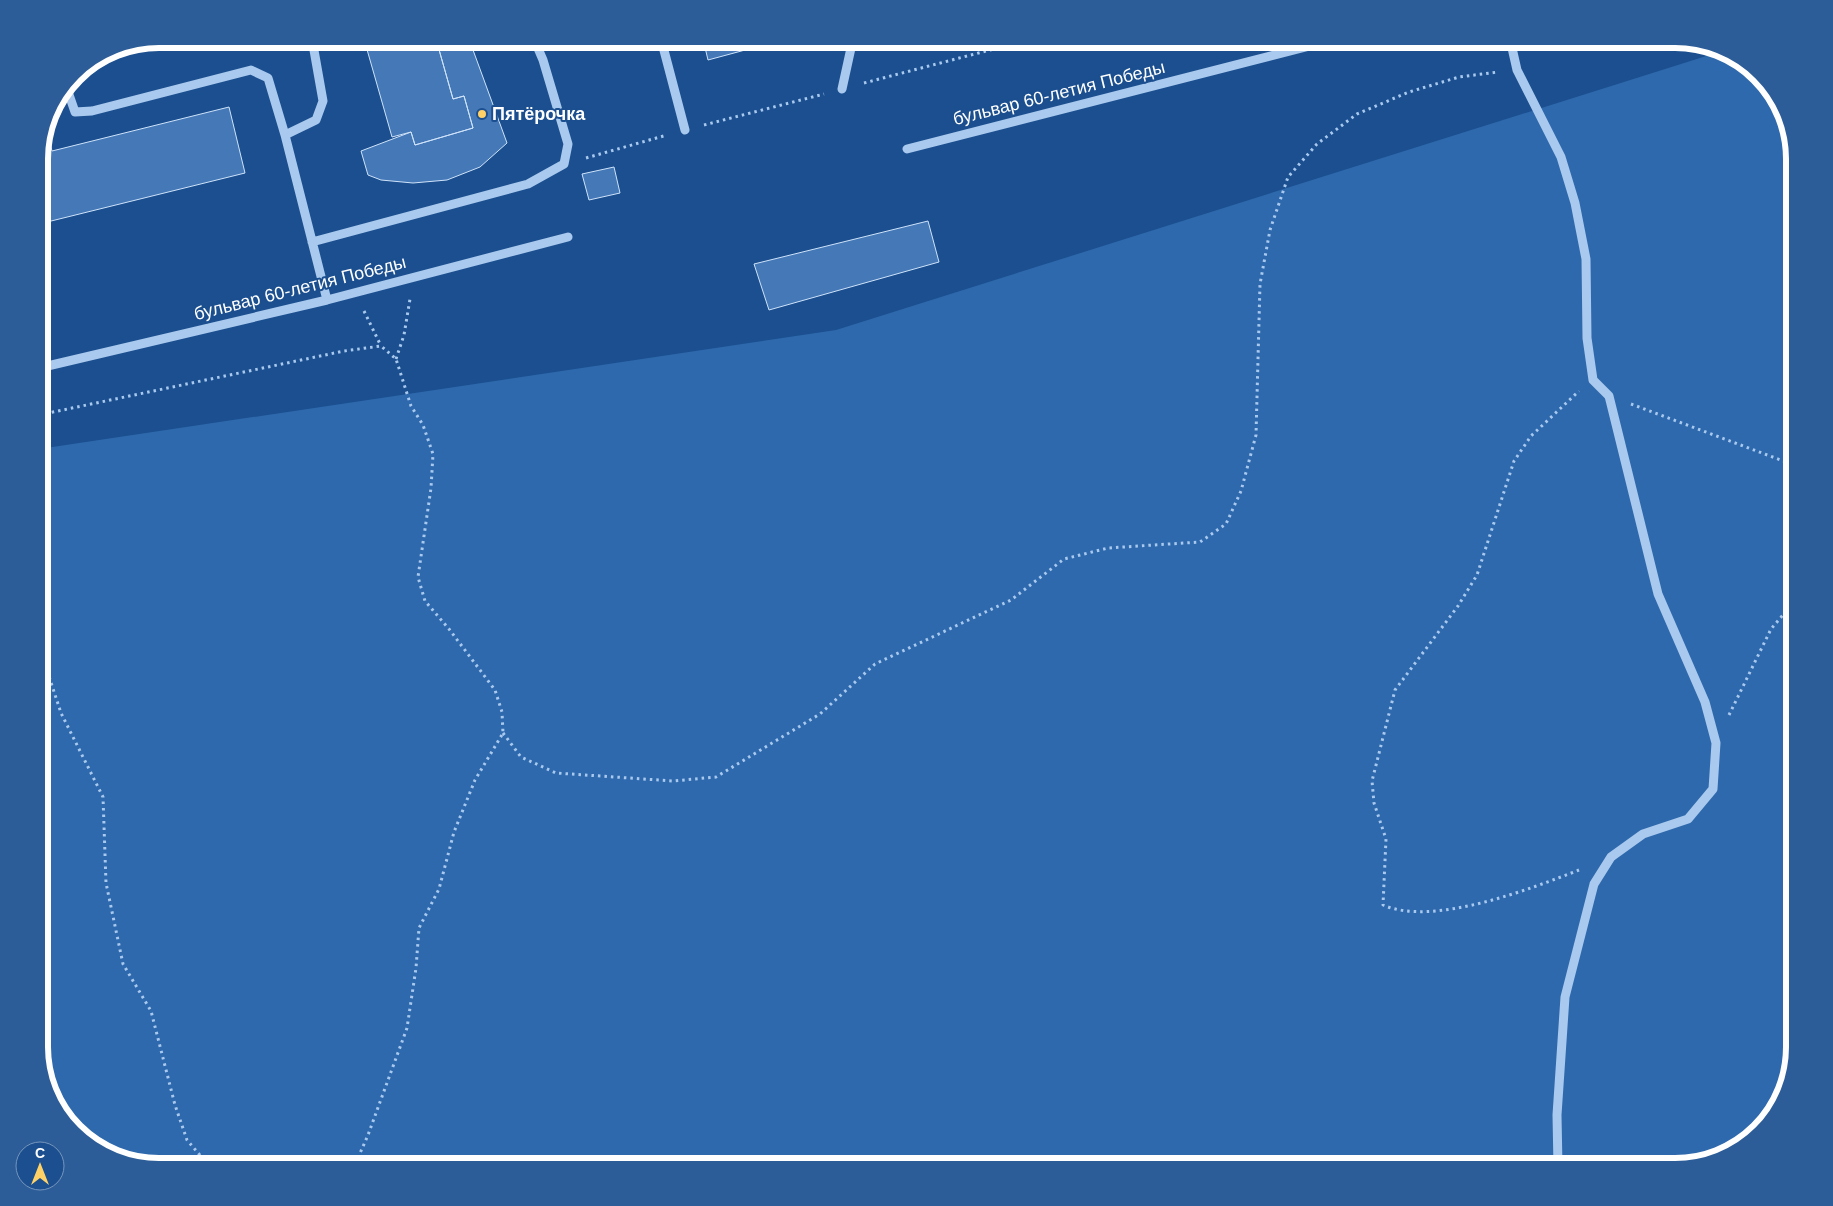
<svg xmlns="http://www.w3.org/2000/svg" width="1833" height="1206" viewBox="0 0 1833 1206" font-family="Helvetica,sans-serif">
  <rect width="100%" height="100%" fill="#1b4f8f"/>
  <path fill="#2e69ad" d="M 1719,52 L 1741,59 L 1778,99 L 1794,158 L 1794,1048 L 1774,1114 L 1734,1151 L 1675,1167 L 159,1167 L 92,1147 L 55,1108 L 39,1055 L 39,449 L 836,330 Z"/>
  <path fill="#4478b7" stroke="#cfe3fa" d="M 364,39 L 436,39 L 453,99 L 464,96 L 473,128 L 415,145 L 411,132 L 392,137 Z
    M 436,39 L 469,39 L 507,143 L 480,167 L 447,180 L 413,183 L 381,180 L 368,175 L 361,151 L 411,132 L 415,145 L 473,128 L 464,96 L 453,99 Z
    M 703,39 L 786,39 L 708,60 Z
    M 229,107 L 245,173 L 39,224 L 39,151 L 45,124 L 52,151 Z
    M 614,167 L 620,193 L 589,200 L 582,174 Z
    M 928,221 L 939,262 L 769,310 L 754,264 Z"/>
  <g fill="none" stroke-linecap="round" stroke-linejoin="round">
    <path stroke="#a9c9ee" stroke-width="3" stroke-dasharray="2.5 4" stroke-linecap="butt" d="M 864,83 L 1032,39
      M 704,125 L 824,94
      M 586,158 L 667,135
      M 364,311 L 381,346
      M 396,359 L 404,335 L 410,299
      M 1631,404 L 1794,465
      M 39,415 L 344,351 L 381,346 L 396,359 L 411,406 L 423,425 L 433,454 L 431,488 L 418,577 L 425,601 L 449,629 L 495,690 L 502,712 L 503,733 L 475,780 L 454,832 L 439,889 L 419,928 L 416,968 L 407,1028 L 368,1135 L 354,1167
      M 39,646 L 61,713 L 103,797 L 106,883 L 123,964 L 151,1011 L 175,1105 L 187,1140 L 210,1167
      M 1729,715 L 1771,629 L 1794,602
      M 503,733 L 521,757 L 556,773 L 673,781 L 716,777 L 820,714 L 875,664 L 1011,600 L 1064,559 L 1108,548 L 1200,542 L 1226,524 L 1241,491 L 1256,435 L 1260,284 L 1270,230 L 1288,177 L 1317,144 L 1357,114 L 1409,92 L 1459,77 L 1498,72
      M 1579,870 C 1530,889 1433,927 1383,905 L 1386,839 L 1374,803 L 1372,781 L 1395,690 L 1458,606 L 1477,575 L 1514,461 L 1531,436 L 1579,391"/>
    <path stroke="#a9c9ee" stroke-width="9" d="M 312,39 L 323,101 L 316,120 L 285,135 L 327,300
      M 661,39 L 685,130
      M 1510,39 L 1517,70 L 1561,157 L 1575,203 L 1586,259 L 1587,338 L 1593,380 L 1609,396 L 1658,594 L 1705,702 L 1716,743 L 1713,789 L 1688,819 L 1643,834 L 1611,857 L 1594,884 L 1565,997 L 1557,1115 L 1558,1167
      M 66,86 L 75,112 L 92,111 L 251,70 L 268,78 L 285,135
      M 842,89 L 853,39
      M 907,149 L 1337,39
      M 312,242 L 528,184 L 564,164 L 568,144 L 543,60 L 534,39
      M 39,368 L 327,300 L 568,237"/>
  </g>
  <circle fill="#ffd166" stroke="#1b4f8f" stroke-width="2" cx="482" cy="114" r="5"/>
  <g text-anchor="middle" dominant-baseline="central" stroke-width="4" stroke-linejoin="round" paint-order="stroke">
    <g font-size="18" fill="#fff" stroke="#1b4f8f">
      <text transform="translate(1059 93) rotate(-14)">бульвар 60-летия Победы</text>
      <text transform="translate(300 288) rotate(-14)">бульвар 60-летия Победы</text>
    </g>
    <g font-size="18" font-weight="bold" fill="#fff" stroke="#1b4f8f" text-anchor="start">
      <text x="492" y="114">Пятёрочка</text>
    </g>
  </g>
  <path d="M0 0H1833V1206H0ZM159 48H1675A111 111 0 0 1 1786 159V1047A111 111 0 0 1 1675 1158H159A111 111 0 0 1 48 1047V159A111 111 0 0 1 159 48Z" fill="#2d5d98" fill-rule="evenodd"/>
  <path fill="none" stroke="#fff" stroke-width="6" d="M159 48H1675A111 111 0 0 1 1786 159V1047A111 111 0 0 1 1675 1158H159A111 111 0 0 1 48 1047V159A111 111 0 0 1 159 48Z"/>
  <g transform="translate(40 1166)"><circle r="24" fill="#1b4f8f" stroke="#7695bc"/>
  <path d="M0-4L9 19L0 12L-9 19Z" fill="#ffd166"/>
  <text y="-8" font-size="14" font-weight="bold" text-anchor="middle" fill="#ffffff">С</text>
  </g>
</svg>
